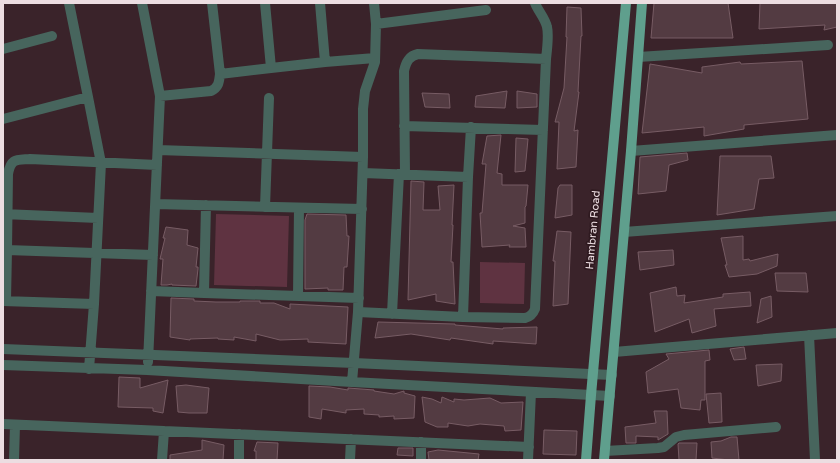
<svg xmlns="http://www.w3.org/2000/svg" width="840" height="463" viewBox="0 0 840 463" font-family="'Varela Round',sans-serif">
  <rect width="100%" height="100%" fill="#3a232a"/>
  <path fill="#5f3341" d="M 216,214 L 289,216 L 287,287 L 214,285 Z
    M 480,262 L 525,263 L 524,304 L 480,303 Z"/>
  <path fill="#533b42" stroke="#775c64" d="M 654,3 L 728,3 L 733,38 L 651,38 Z
    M 760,3 L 837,3 L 837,27 L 824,30 L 825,25 L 759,29 Z
    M 567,7 L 581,8 L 582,36 L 581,36 L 578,92 L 579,92 L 574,131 L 578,130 L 576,167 L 557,169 L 559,122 L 555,122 L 564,88 L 567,37 L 566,37 Z
    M 802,61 L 808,119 L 744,125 L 744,129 L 704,136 L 704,127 L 642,133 L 650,64 L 702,73 L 702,67 L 740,62 L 741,64 Z
    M 507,91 L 505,108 L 475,107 L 476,96 Z
    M 517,91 L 537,94 L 537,107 L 517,108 Z
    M 422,93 L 449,94 L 450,108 L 425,107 Z
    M 501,135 L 497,173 L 502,174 L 502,185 L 528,185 L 526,206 L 525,207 L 525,223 L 513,226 L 525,228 L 526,247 L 509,247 L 510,245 L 482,247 L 480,213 L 482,213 L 486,164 L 482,164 L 487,136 Z
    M 516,138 L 528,139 L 525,171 L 515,172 Z
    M 687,153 L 688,160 L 669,165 L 666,191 L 638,194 L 640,157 Z
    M 720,156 L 771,156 L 774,178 L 759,179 L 754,209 L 717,215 Z
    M 411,181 L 424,182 L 423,210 L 440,210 L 438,186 L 454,185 L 452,225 L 453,225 L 451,262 L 453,262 L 455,304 L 436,301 L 436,294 L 408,300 Z
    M 560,185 L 572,185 L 572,215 L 555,218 L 558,188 Z
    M 307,214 L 346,215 L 347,236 L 349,236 L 347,267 L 344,267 L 343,290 L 328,290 L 328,288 L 305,289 L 305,220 Z
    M 166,227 L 188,230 L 187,245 L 198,248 L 196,267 L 198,267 L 198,269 L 196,286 L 172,285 L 172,284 L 167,285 L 161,285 L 163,259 L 160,259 L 165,238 L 163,238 Z
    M 557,231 L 571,232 L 568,304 L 553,306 L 555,261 L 553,261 Z
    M 743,236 L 743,260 L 749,259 L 750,261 L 778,254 L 777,266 L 757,274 L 729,277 L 725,265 L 727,265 L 721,238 Z
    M 673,250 L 674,265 L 640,270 L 638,252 Z
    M 775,273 L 806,273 L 808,292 L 777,291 Z
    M 676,287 L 677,296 L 685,295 L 684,303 L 723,297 L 723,294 L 750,292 L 751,306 L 714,309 L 716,326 L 692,333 L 689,319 L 655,332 L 650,293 Z
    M 771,296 L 772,317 L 757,323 L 761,299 Z
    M 171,298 L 194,299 L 194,301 L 216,302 L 240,302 L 240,301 L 260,301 L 260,303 L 274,303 L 290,309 L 290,304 L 348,307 L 346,344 L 308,342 L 308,339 L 280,340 L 256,334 L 256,341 L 234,337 L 234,340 L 218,339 L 218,338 L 190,339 L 190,340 L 170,337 Z
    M 378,322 L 455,324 L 455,325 L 503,329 L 503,328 L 537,327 L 536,344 L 493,341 L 493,344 L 451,338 L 450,340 L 411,334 L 375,338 Z
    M 744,347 L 746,359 L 734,360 L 730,349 Z
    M 709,350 L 710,360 L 705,361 L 705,400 L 701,400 L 700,410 L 681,408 L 678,389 L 648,393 L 646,372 L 669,359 L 666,354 Z
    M 782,364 L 781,381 L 758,386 L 756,365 Z
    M 119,377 L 140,378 L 140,388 L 168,380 L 163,413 L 153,411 L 153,408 L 118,407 Z
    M 186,385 L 209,388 L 207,413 L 189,413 L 178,412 L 176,386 Z
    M 309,386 L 330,387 L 348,390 L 348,388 L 374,390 L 374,391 L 394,394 L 404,391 L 404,393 L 415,396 L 414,418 L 394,419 L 394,416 L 379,417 L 379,415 L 364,414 L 364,409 L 346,410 L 346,413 L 322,409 L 321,419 L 309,417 Z
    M 721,393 L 722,422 L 709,423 L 706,394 Z
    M 422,397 L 432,399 L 441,403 L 442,397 L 454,402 L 454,399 L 464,400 L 490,398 L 501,403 L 523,402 L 521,430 L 505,431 L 504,426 L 480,424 L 468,426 L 448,423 L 448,427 L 437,427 L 425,422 Z
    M 654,411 L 667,411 L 668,434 L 658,440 L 658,437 L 636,436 L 636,443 L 626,443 L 625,427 L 656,423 Z
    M 544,430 L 577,431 L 576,455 L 543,454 Z
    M 731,437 L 737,437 L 739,460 L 729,460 L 712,458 L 711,442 L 721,441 Z
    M 202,440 L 224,445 L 223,460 L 170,460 L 170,455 L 202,450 Z
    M 257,442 L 278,443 L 277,460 L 256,460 L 256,451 L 254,451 Z
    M 679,443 L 697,443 L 696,460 L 679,460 L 678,444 Z
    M 398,448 L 413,448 L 413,456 L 397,455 Z
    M 438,450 L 479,454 L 478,460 L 429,460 L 428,452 Z"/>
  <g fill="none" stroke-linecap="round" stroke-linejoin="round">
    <path stroke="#47655d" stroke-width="10" d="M 69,3 L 88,97 L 101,163 L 94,304 L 89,369
      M 142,3 L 160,96 L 148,362
      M 265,3 L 271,68 L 325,62
      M 320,3 L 325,62 L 375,58
      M 376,24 L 486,10
      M 3,49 L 52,36
      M 638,57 L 828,45
      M 220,74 L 271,68
      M 160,96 L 211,91 C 219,87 219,82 220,74 L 212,3
      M 3,119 L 88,97
      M 404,126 L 543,130
      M 158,150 L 363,157
      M 631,151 L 837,135
      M 363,173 L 468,177
      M 405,174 L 404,71 C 406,62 409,56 418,54 L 546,59
      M 155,204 L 362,209
      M 206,205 L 204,293 L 359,298
      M 265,207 L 269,98
      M 3,214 L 98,218
      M 624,232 L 837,216
      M 7,250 L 8,174 C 11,158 16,160 30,159 L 157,165
      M 151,291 L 204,293
      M 298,296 L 299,208
      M 3,301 L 94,304
      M 6,301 L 7,250 L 153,255
      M 358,312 L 463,317 L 525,318 C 530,317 533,314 535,309 L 546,59 C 547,50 549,35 547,27 C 545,18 538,11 535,3
      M 392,314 L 399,174
      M 463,317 L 468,177 L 471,127
      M 809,335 L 815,460
      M 3,349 L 354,363 L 612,375
      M 614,352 L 837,333
      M 3,365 L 147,370 L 352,382 L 610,396
      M 352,382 L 358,312 L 363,157 L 363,109 L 365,91 L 375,62 L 376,24 L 374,3
      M 3,424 L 529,447
      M 605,451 L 658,448 L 664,447 L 676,437 L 684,435 L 776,427
      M 14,460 L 15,425
      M 162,460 L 164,431
      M 239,460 L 239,434
      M 350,460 L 351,439
      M 421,460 L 421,442
      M 528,460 L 531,392"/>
    <path stroke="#5f9f8d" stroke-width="10" d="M 586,460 L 591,395 L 626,3
      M 604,460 L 631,151 L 642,3"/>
  </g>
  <g text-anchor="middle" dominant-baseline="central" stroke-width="3.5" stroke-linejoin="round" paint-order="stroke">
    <g font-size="11" fill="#ecdde1" stroke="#2f1a20">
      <text transform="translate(593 230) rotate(-85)">Hambran Road</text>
    </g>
  </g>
  <rect width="840" height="463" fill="none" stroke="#ecdde1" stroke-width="8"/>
</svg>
